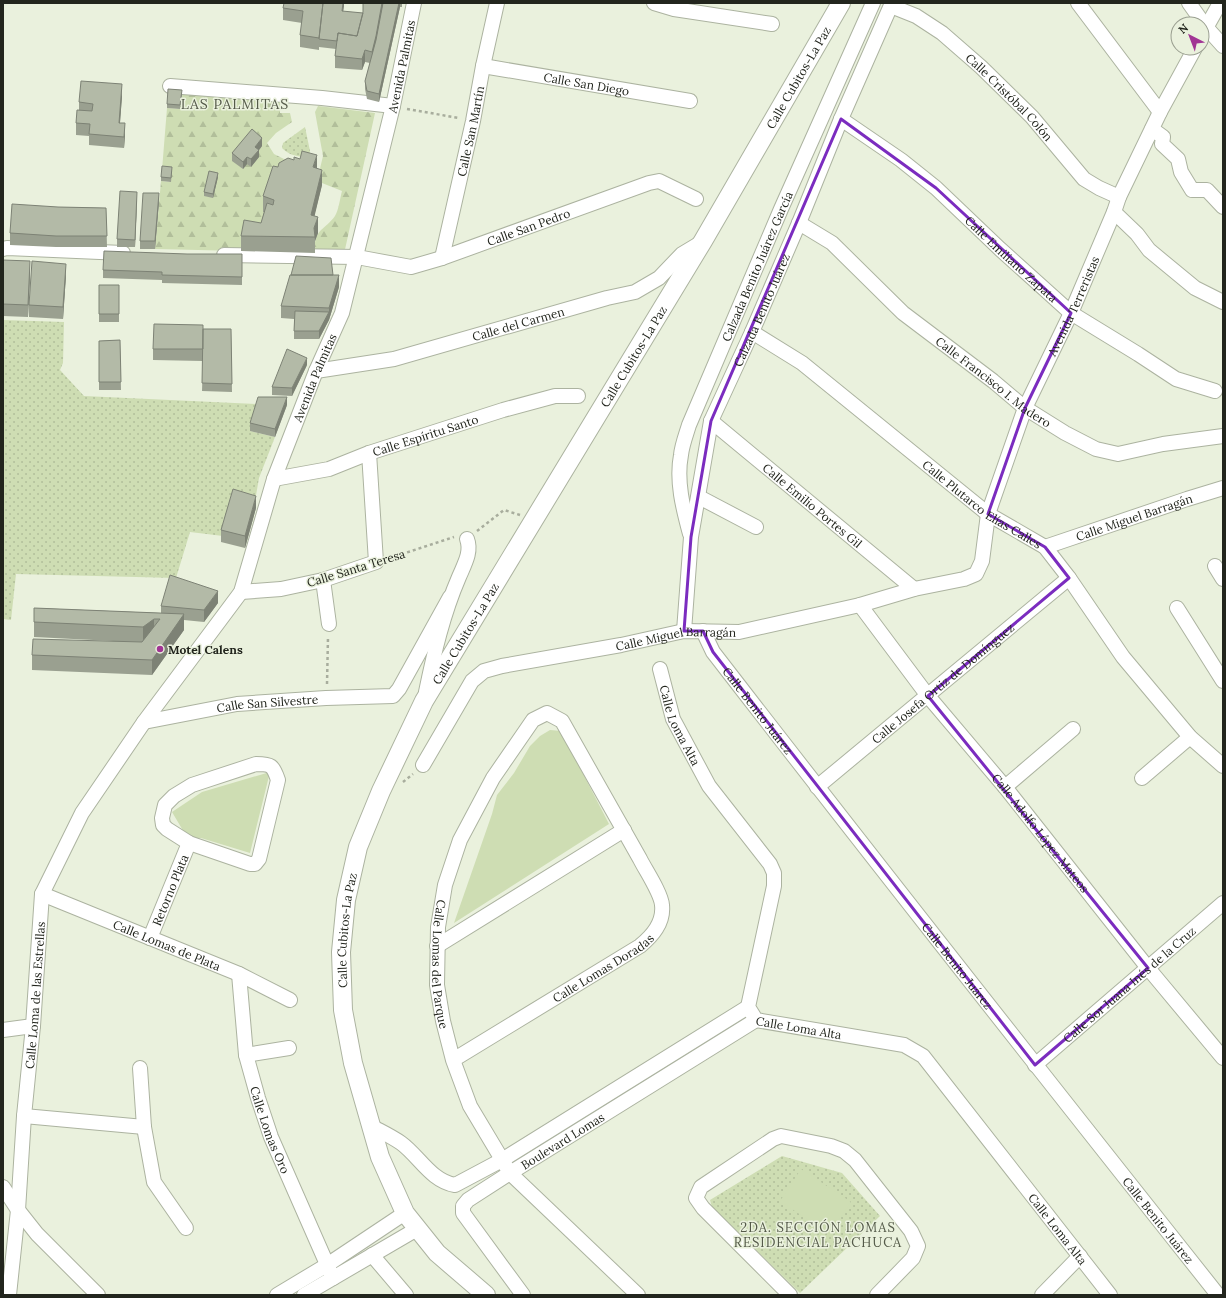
<svg xmlns="http://www.w3.org/2000/svg" width="1226" height="1298" viewBox="0 0 1226 1298" font-family="Lora,serif">
  <defs>
    <pattern id="grass-dots" width="8" height="8" patternUnits="userSpaceOnUse"><rect width="8" height="8" fill="#ceddb3"/><path d="M2 2h.1M6 6h.1" fill="none" stroke="#b1be9a" stroke-width="1.8" stroke-linecap="round"/></pattern>
    <pattern id="forest-firs" width="22" height="20" patternUnits="userSpaceOnUse"><rect width="22" height="20" fill="#ceddb3"/><path d="M5 1l3.5 6h-7zM16 11l3.5 6h-7z" fill="#b1be9a"/></pattern>
  </defs>
  <rect width="100%" height="100%" fill="#eaf1dd"/>
  <path fill="url(#grass-dots)" d="M 305,127 L 310,151 L 309,156 C 299,158 289,155 282,148 L 283,143 Z
    M 3,320 L 64,322 L 63,363 L 60,370 L 84,396 L 258,404 L 250,431 L 275,437 L 259,478 L 254,507 L 223,536 L 190,532 L 176,578 L 16,574 L 11,620 L 3,619 Z
    M 782,1156 L 842,1173 L 880,1216 L 800,1293 L 712,1207 L 710,1200 Z"/>
  <path fill="url(#forest-firs)" d="M 182,94 L 280,102 L 280,113 L 290,113 L 292,122 L 276,133 L 267,143 L 274,154 L 292,163 L 274,215 L 241,251 L 155,249 L 161,181 L 170,182 L 162,170 L 167,108 L 180,109 Z
    M 318,106 L 375,113 L 344,254 L 315,253 C 313,229 324,231 335,216 C 339,209 340,198 342,191 L 317,181 L 323,156 L 315,112 Z"/>
  <path fill="#ceddb3" d="M 550,730 L 561,731 L 609,824 L 454,923 L 492,814 L 497,795 L 514,773 L 530,746 L 540,736 Z
    M 270,772 L 250,853 L 201,838 L 188,839 L 172,812 L 202,792 Z
    M 801,1169 L 851,1202 L 829,1234 L 780,1201 Z"/>
  <g fill="none" stroke-linecap="round" stroke-linejoin="round">
    <g stroke="#acb3a0" stroke-width="16">
      <g id="minor">
        <path d="M 654,3 L 674,9 L 772,24"/>
        <path d="M 1078,3 L 1160,112"/>
        <path d="M 1189,3 L 1206,27 L 1223,46"/>
        <path id="s1" d="M 891,6 L 916,16 L 942,33 L 981,67 L 1032,117 L 1084,179 L 1099,188 L 1119,197"/>
        <path d="M 1202,35 L 1220,3"/>
        <path id="s2" d="M 483,66 L 690,101"/>
        <path d="M 170,86 L 322,98 L 393,106"/>
        <path id="s3" d="M 841,119 L 901,160 L 936,188 L 1000,249 L 1071,313 L 1138,354 L 1176,379 L 1215,391"/>
        <path d="M 1152,129 L 1163,137 L 1162,144 L 1178,159 L 1181,172 L 1192,190 L 1207,190 L 1223,207"/>
        <path d="M 1114,212 L 1137,234 L 1149,250 L 1195,288 L 1223,302"/>
        <path id="s4" d="M 799,223 L 832,243 L 903,313 L 993,381 L 1025,408 L 1065,433 L 1096,449 L 1118,454 L 1163,444 L 1223,436"/>
        <path d="M 3,249 L 7,248 L 123,253"/>
        <path id="s5" d="M 224,255 L 357,257 L 411,267 L 442,258 L 649,183 L 659,181 L 696,199"/>
        <path id="s6" d="M 442,258 L 473,121 L 483,66 L 497,3"/>
        <path id="s7" d="M 752,332 L 802,363 L 988,514 L 1045,547 L 1069,578 L 1123,657 L 1190,737 L 1223,766"/>
        <path id="s8" d="M 316,371 L 394,359 L 607,298 L 635,292 L 659,278 L 682,254 L 702,242"/>
        <path id="s9" d="M 711,421 L 914,589"/>
        <path id="s10" d="M 274,479 L 329,469 L 369,453 L 503,410 L 555,396 L 578,396"/>
        <path d="M 699,497 L 756,527"/>
        <path id="s11" d="M 690,534 C 683,508 676,481 681,455 C 682,445 686,435 689,425 L 781,209 L 873,3"/>
        <path id="s12" d="M 1045,547 L 1187,499 L 1223,488"/>
        <path d="M 1215,566 L 1223,579"/>
        <path d="M 323,580 L 329,624"/>
        <path d="M 241,592 L 281,589 L 323,580 L 376,562 L 369,453"/>
        <path id="s13" d="M 860,605 L 928,696 L 1005,787 L 1148,968 L 1223,1058"/>
        <path d="M 1177,608 L 1223,681"/>
        <path id="s14" d="M 684,631 L 691,537 L 711,421 L 752,332 L 799,223 L 841,119 L 892,3"/>
        <path id="s15" d="M 703,631 L 713,652 C 880,868 1049,1082 1218,1295"/>
        <path id="s16" d="M 660,669 L 673,719 L 709,786 L 770,864 L 774,873 L 774,886 L 748,1007 L 756,1020 L 904,1045 L 923,1056 L 1110,1295"/>
        <path d="M 426,692 C 434,653 443,614 459,577 C 464,565 472,552 467,539"/>
        <path id="s17" d="M 144,722 L 237,704 L 326,698 L 393,696 L 399,689 L 450,597"/>
        <path d="M 256,764 C 271,764 273,765 278,780 L 259,859 L 255,864 L 250,864 L 189,843 L 167,829 L 163,825 L 162,818 L 165,805 L 174,796 L 192,785 Z"/>
        <path id="s18" d="M 423,765 L 472,681 L 484,671 L 502,666 L 621,645 L 684,631 L 739,632 L 860,605 L 914,589 L 964,579 L 976,574 L 982,561 L 988,514 L 1025,408 L 1071,313 L 1114,212 L 1119,197 L 1160,112 L 1195,48"/>
        <path d="M 1142,778 L 1190,737"/>
        <path id="s19" d="M 817,787 L 1069,578"/>
        <path d="M 1005,787 L 1073,729"/>
        <path id="s20" d="M 42,894 L 239,974 L 290,1000"/>
        <path id="s21" d="M 150,938 L 189,843"/>
        <path d="M 437,946 L 624,830"/>
        <path id="s22" d="M 239,974 L 246,1055 L 258,1098 L 271,1137 L 333,1278"/>
        <path d="M 3,1030 L 33,1026"/>
        <path d="M 246,1055 L 289,1048"/>
        <path id="s23" d="M 453,1060 L 640,946 C 652,936 664,923 662,905 C 661,893 646,871 640,859 C 614,813 588,767 562,721 L 547,713 L 533,720 L 493,778 L 460,840 L 445,885 L 438,927 L 437,985 L 443,1021 L 453,1060 L 470,1106 L 510,1173 L 638,1295"/>
        <path id="s24" d="M 1035,1065 L 1223,903"/>
        <path d="M 140,1068 L 144,1127 L 154,1182 L 186,1228"/>
        <path d="M 24,1116 L 144,1127"/>
        <path d="M 371,1126 C 380,1131 391,1136 401,1143 C 419,1156 431,1181 455,1185 L 502,1160 L 748,1007"/>
        <path d="M 3,1187 L 18,1210 L 37,1234 L 98,1295"/>
        <path d="M 372,1255 L 406,1295"/>
        <path id="s25" d="M 9,1295 L 18,1210 L 24,1116 L 33,1026 L 42,894 L 82,813 L 144,722 L 241,592 L 274,479 L 316,371 L 342,313 L 393,106 L 414,3"/>
        <path d="M 277,1295 L 327,1265 L 405,1213"/>
        <path d="M 304,1295 L 417,1229"/>
        <path id="s26" d="M 523,1295 L 463,1213 L 463,1206 L 468,1200 L 510,1173 L 756,1020"/>
        <path d="M 790,1295 L 703,1208 L 696,1198 L 701,1187 L 773,1139 L 781,1136 L 831,1146 L 844,1151 L 855,1160 L 911,1231 L 918,1246 L 913,1258 L 877,1295"/>
        <path d="M 1042,1295 L 1080,1256"/>
      </g>
    </g>
    <g stroke="#acb3a0" stroke-width="20">
      <g id="major">
        <path id="s27" d="M 486,1295 L 437,1253 L 405,1213 L 380,1157 L 353,1063 L 343,1010 L 341,952 L 346,900 L 358,847 L 381,791 L 424,701 L 703,241 L 841,3"/>
      </g>
    </g>
    <path stroke="#a8ad9d" stroke-width="2.5" stroke-dasharray="3 3" stroke-linecap="butt" d="M 407,109 L 459,118
      M 477,531 L 504,510 L 520,515
      M 390,558 L 454,537
      M 327,684 L 328,637
      M 403,782 L 413,774"/>
    <use href="#minor" stroke="#fff" stroke-width="14"/>
    <use href="#major" stroke="#fff" stroke-width="18"/>
  </g>
  <path fill="#9aa090" d="M 344,3 L 343,12 L 363,13 L 363,3 L 402,3 L 402,7 L 400,7 L 379,102 L 367,99 L 365,89 L 365,81 L 370,63 L 365,62 L 362,70 L 335,68 L 335,56 L 336,49 L 319,47 L 319,50 L 300,47 L 300,35 L 302,23 L 283,20 L 283,8 Z
    M 182,94 L 180,109 L 167,108 L 167,104 Z
    M 122,96 L 120,123 L 125,135 L 124,148 L 89,145 L 89,136 L 76,135 L 76,123 L 79,110 L 79,102 Z
    M 262,146 L 259,150 L 259,157 L 251,167 L 247,164 L 243,169 L 232,161 L 232,153 Z
    M 278,167 L 317,168 L 322,185 L 314,216 L 318,233 L 315,241 L 315,253 L 241,251 L 241,236 L 261,223 L 264,212 L 263,212 L 263,196 Z
    M 172,171 L 171,182 L 161,181 L 161,177 Z
    M 218,177 L 213,198 L 204,196 L 204,192 Z
    M 137,200 L 135,247 L 117,247 L 117,239 Z
    M 159,201 L 155,249 L 140,249 L 140,241 Z
    M 58,207 L 106,208 L 107,247 L 56,247 L 10,245 L 10,233 Z
    M 187,254 L 242,254 L 242,285 L 162,283 L 162,280 L 103,278 L 103,270 Z
    M 3,260 L 30,273 L 28,317 L 3,316 Z
    M 66,275 L 63,319 L 29,317 L 29,305 Z
    M 333,275 L 339,287 L 329,320 L 319,339 L 294,339 L 294,319 L 281,318 L 281,306 Z
    M 99,285 L 119,285 L 119,322 L 99,322 Z
    M 203,329 L 231,329 L 232,392 L 202,391 L 203,360 L 203,361 L 153,360 L 153,349 Z
    M 120,340 L 121,390 L 99,390 L 99,341 Z
    M 307,365 L 292,396 L 272,395 L 272,387 Z
    M 287,405 L 275,437 L 250,431 L 250,423 Z
    M 256,508 L 245,548 L 221,542 L 221,530 Z
    M 218,603 L 204,622 L 184,620 L 184,630 L 152,675 L 32,670 L 32,655 L 113,641 L 34,637 L 34,608 L 161,613 L 161,606 Z"/>
  <path fill="#7d8275" d="M 343,3 L 344,3 L 344,6 L 342,19 L 342,11 Z
    M 382,3 L 384,3 L 372,64 L 372,52 Z
    M 399,3 L 400,3 L 400,7 L 379,102 L 379,94 Z
    M 365,50 L 365,62 L 362,70 L 362,59 Z
    M 122,84 L 122,96 L 119,135 L 119,123 Z
    M 125,123 L 125,135 L 124,148 L 124,137 Z
    M 262,138 L 262,146 L 259,150 L 259,157 L 251,167 L 251,159 L 255,147 Z
    M 317,155 L 317,170 L 313,167 Z
    M 247,157 L 247,164 L 243,169 L 243,162 Z
    M 322,170 L 322,185 L 311,231 L 311,215 Z
    M 218,173 L 218,177 L 213,198 L 213,194 Z
    M 137,192 L 137,200 L 135,247 L 135,240 Z
    M 159,193 L 159,201 L 155,249 L 155,241 Z
    M 318,217 L 318,233 L 315,241 L 314,228 Z
    M 30,261 L 30,273 L 28,317 L 28,305 Z
    M 66,264 L 66,275 L 63,319 L 63,307 Z
    M 339,275 L 339,287 L 329,320 L 329,308 Z
    M 329,312 L 329,320 L 319,339 L 319,331 Z
    M 307,358 L 307,365 L 292,396 L 292,388 Z
    M 287,397 L 287,405 L 275,437 L 275,429 Z
    M 256,496 L 256,508 L 245,548 L 245,536 Z
    M 218,591 L 218,603 L 204,622 L 204,610 Z
    M 184,614 L 184,630 L 152,675 L 152,660 Z
    M 154,619 L 154,634 L 143,643 L 143,627 Z"/>
  <path fill="#b3baa7" stroke="#7d8275" d="M 284,3 L 323,3 L 319,38 L 300,35 L 303,11 L 283,8 Z
    M 323,3 L 343,3 L 342,11 L 363,13 L 357,36 L 338,33 L 337,41 L 319,39 Z
    M 363,3 L 382,3 L 376,36 L 372,52 L 365,50 L 362,59 L 335,56 L 338,33 L 357,36 L 363,12 Z
    M 383,3 L 399,3 L 379,94 L 367,91 L 365,81 L 376,40 Z
    M 81,81 L 122,84 L 119,123 L 125,123 L 124,137 L 89,134 L 90,124 L 76,123 L 77,110 L 92,111 L 93,104 L 79,102 Z
    M 168,89 L 182,90 L 180,105 L 167,104 Z
    M 252,129 L 262,138 L 255,147 L 259,150 L 251,159 L 247,157 L 243,162 L 232,153 Z
    M 302,151 L 317,155 L 313,167 L 322,170 L 311,215 L 318,217 L 314,228 L 315,237 L 241,236 L 244,220 L 261,223 L 267,203 L 273,205 L 274,200 L 263,196 L 273,166 L 278,167 L 279,163 L 288,158 L 294,160 L 294,157 L 300,159 Z
    M 162,166 L 172,167 L 171,178 L 161,177 Z
    M 209,171 L 218,173 L 213,194 L 204,192 Z
    M 120,191 L 137,192 L 135,240 L 117,239 Z
    M 143,193 L 159,193 L 155,241 L 140,241 Z
    M 12,204 L 58,207 L 106,208 L 107,236 L 56,236 L 10,233 Z
    M 104,251 L 187,254 L 242,254 L 242,277 L 162,275 L 162,272 L 103,270 Z
    M 296,256 L 331,258 L 333,275 L 291,275 Z
    M 3,260 L 30,261 L 28,305 L 3,304 Z
    M 32,261 L 66,264 L 63,307 L 29,305 Z
    M 290,275 L 339,275 L 329,308 L 281,306 Z
    M 99,285 L 119,285 L 119,314 L 99,314 Z
    M 295,311 L 329,312 L 319,331 L 294,331 Z
    M 154,324 L 203,325 L 203,349 L 153,349 Z
    M 203,329 L 231,329 L 232,384 L 202,383 Z
    M 120,340 L 121,382 L 99,382 L 99,341 Z
    M 287,349 L 307,358 L 292,388 L 272,387 Z
    M 258,397 L 287,397 L 275,429 L 250,423 Z
    M 233,489 L 256,496 L 245,536 L 221,530 Z
    M 170,575 L 218,591 L 204,610 L 161,606 Z
    M 34,608 L 184,614 L 152,660 L 32,655 L 33,639 L 142,642 L 160,619 L 154,619 L 143,627 L 34,622 Z"/>
  <path fill="none" stroke="#7b2cbf" stroke-width="3" stroke-linejoin="round" d="M 841,119 L 936,188 L 1071,313 L 1025,408 L 988,514 L 1045,547 L 1069,578 L 928,696 L 1148,968 L 1035,1065 L 713,652 L 703,631 L 684,631 L 691,537 L 711,421 Z"/>
  <circle fill="#a13494" stroke="#eaf1dd" stroke-width="1.5" cx="160" cy="649" r="4"/>
  <g text-anchor="middle" dominant-baseline="central" stroke-width="3" stroke-linejoin="round" paint-order="stroke">
    <g font-size="12" fill="#22251d" stroke="#eaf1dd">
      <text stroke="none"><textPath href="#s25" startOffset="1316">Avenida Palmitas</textPath></text>
      <text stroke="none"><textPath href="#s27" startOffset="1381">Calle Cubitos-La Paz</textPath></text>
      <text stroke="none"><textPath href="#s2" startOffset="105">Calle San Diego</textPath></text>
      <text stroke="none"><textPath href="#s1" startOffset="151">Calle Cristóbal Colón</textPath></text>
      <text stroke="none"><textPath href="#s6" startOffset="130">Calle San Martín</textPath></text>
      <text stroke="none"><textPath href="#s5" startOffset="312">Calle San Pedro</textPath></text>
      <text stroke="none"><textPath href="#s3" startOffset="221">Calle Emiliano Zapata</textPath></text>
      <text stroke="none"><textPath href="#s11" startOffset="284">Calzada Benito Juárez García</textPath></text>
      <text stroke="none"><textPath href="#s18" startOffset="903">Avenida Terreristas</textPath></text>
      <text stroke="none"><textPath href="#s14" startOffset="334">Calzada Benito Juárez</textPath></text>
      <text stroke="none"><textPath href="#s8" startOffset="208">Calle del Carmen</textPath></text>
      <text stroke="none"><textPath href="#s27" startOffset="1057">Calle Cubitos-La Paz</textPath></text>
      <text stroke="none"><textPath href="#s25" startOffset="992">Avenida Palmitas</textPath></text>
      <text stroke="none"><textPath href="#s4" startOffset="252">Calle Francisco I. Madero</textPath></text>
      <text stroke="none"><textPath href="#s10" startOffset="158">Calle Espíritu Santo</textPath></text>
      <text stroke="none"><textPath href="#s7" startOffset="288">Calle Plutarco Elías Calles</textPath></text>
      <text stroke="none"><textPath href="#s9" startOffset="132">Calle Emilio Portes Gil</textPath></text>
      <text stroke="none"><textPath href="#s12" startOffset="94">Calle Miguel Barragán</textPath></text>
      <text transform="translate(356 568) rotate(-17)">Calle Santa Teresa</text>
      <text stroke="none"><textPath href="#s27" startOffset="733">Calle Cubitos-La Paz</textPath></text>
      <text stroke="none"><textPath href="#s18" startOffset="308">Calle Miguel Barragán</textPath></text>
      <text stroke="none"><textPath href="#s19" startOffset="163">Calle Josefa Ortiz de Domínguez</textPath></text>
      <text stroke="none"><textPath href="#s17" startOffset="125">Calle San Silvestre</textPath></text>
      <text stroke="none"><textPath href="#s15" startOffset="97">Calle Benito Juárez</textPath></text>
      <text stroke="none"><textPath href="#s16" startOffset="60">Calle Loma Alta</textPath></text>
      <text stroke="none"><textPath href="#s13" startOffset="291">Calle Adolfo López Mateos</textPath></text>
      <text stroke="none"><textPath href="#s21" startOffset="52">Retorno Plata</textPath></text>
      <text stroke="none"><textPath href="#s27" startOffset="409">Calle Cubitos-La Paz</textPath></text>
      <text stroke="none"><textPath href="#s20" startOffset="135">Calle Lomas de Plata</textPath></text>
      <text stroke="none"><textPath href="#s23" startOffset="778">Calle Lomas del Parque</textPath></text>
      <text stroke="none"><textPath href="#s15" startOffset="421">Calle Benito Juárez</textPath></text>
      <text stroke="none"><textPath href="#s23" startOffset="176">Calle Lomas Doradas</textPath></text>
      <text stroke="none"><textPath href="#s24" startOffset="124">Calle Sor Juana Inés de la Cruz</textPath></text>
      <text stroke="none"><textPath href="#s25" startOffset="301">Calle Loma de las Estrellas</textPath></text>
      <text stroke="none"><textPath href="#s16" startOffset="432">Calle Loma Alta</textPath></text>
      <text stroke="none"><textPath href="#s22" startOffset="160">Calle Lomas Oro</textPath></text>
      <text stroke="none"><textPath href="#s26" startOffset="228">Boulevard Lomas</textPath></text>
      <text stroke="none"><textPath href="#s15" startOffset="745">Calle Benito Juárez</textPath></text>
      <text stroke="none"><textPath href="#s16" startOffset="780">Calle Loma Alta</textPath></text>
    </g>
    <g font-size="12" font-weight="bold" fill="#22251d" stroke="#eaf1dd" text-anchor="start">
      <text x="168" y="649">Motel Calens</text>
    </g>
    <g font-size="13" letter-spacing="1" fill="#545a49" stroke="#eaf1dd">
      <text x="818" y="1227">2DA. SECCIÓN LOMAS<tspan x="818" dy="15">RESIDENCIAL PACHUCA</tspan></text>
    </g>
    <g font-size="14" letter-spacing="1" fill="#545a49" stroke="#eaf1dd">
      <text x="235" y="104">LAS PALMITAS</text>
    </g>
  </g>
  <rect width="1226" height="1298" fill="none" stroke="#22251d" stroke-width="8"/>
  <g transform="translate(1190 36) rotate(318)"><circle r="19" fill="#eaf1dd" stroke="#9a9f90"/>
  <path d="M0-3L7 15L0 10L-7 15Z" fill="#a13494"/>
  <text y="-6" font-size="11" font-weight="bold" text-anchor="middle" fill="#22251d">N</text>
  </g>
</svg>
